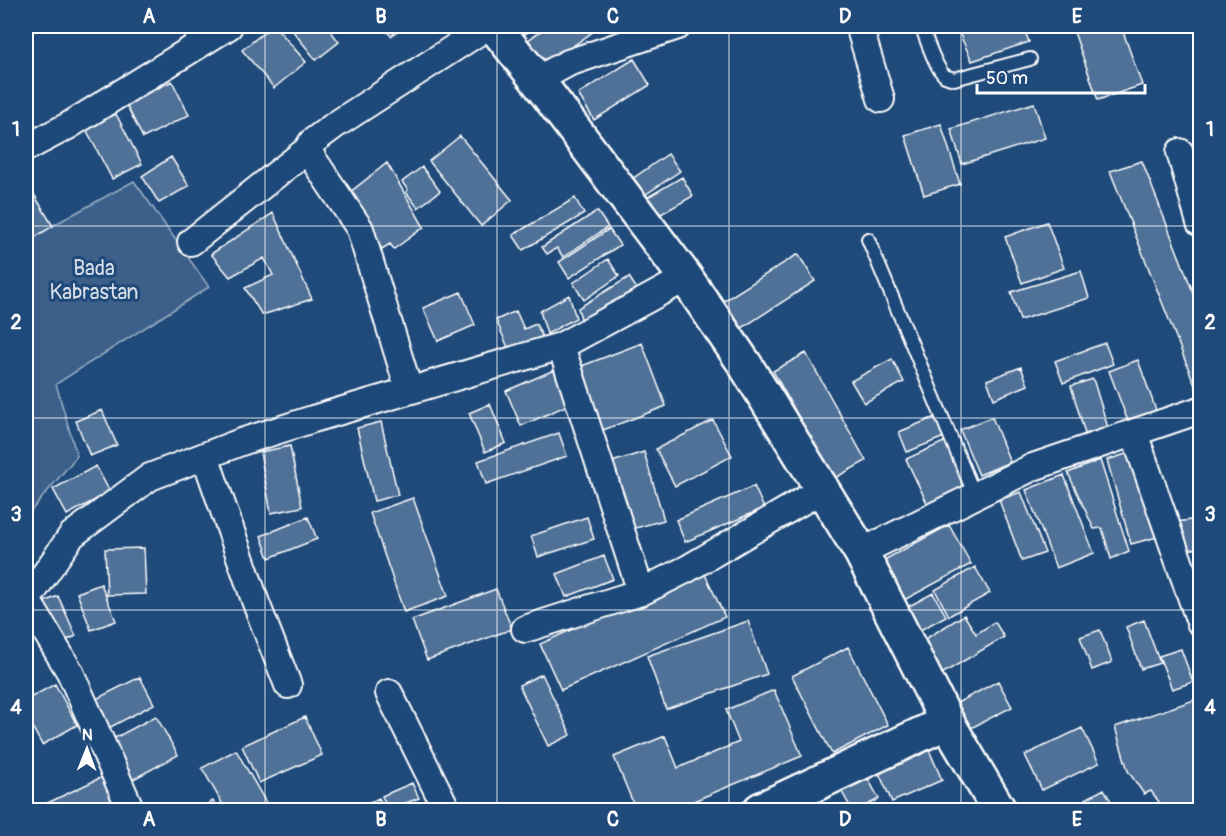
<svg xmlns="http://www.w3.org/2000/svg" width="1226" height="836" viewBox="0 0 1226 836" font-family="Pangolin,sans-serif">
  <rect width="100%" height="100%" fill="#1f4a7a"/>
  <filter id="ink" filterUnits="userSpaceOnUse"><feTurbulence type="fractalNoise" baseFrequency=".0167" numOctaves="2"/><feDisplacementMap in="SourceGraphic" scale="12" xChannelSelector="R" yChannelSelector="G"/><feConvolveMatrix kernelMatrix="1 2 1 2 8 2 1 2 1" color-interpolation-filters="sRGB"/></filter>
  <g filter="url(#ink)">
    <path fill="#3c618b" stroke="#9eb0c5" stroke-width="1.5" d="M 134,181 L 209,287 L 56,384 L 77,456 L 26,517 L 26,240 Z"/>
    <path fill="#507197" stroke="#fff" stroke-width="1.5" d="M 272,26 L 275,26 L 306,62 L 274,88 L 242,50 Z
      M 289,26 L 327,26 L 339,42 L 316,60 Z
      M 382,26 L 404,26 L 391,36 Z
      M 508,26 L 538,26 L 517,39 Z
      M 548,26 L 590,26 L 594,31 L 542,68 L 524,43 Z
      M 956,26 L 1023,26 L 1029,42 L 972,61 Z
      M 1094,26 L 1121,26 L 1142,85 L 1098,100 L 1074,32 Z
      M 634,59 L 650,85 L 594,120 L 578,94 Z
      M 172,81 L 189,115 L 143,138 L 126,104 Z
      M 1034,103 L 1045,138 L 962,164 L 951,129 Z
      M 116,114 L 142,164 L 112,179 L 86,129 Z
      M 941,124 L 960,184 L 924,195 L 905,135 Z
      M 460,136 L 512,200 L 481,226 L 429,161 Z
      M 668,154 L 680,171 L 633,203 L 622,186 Z
      M 171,157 L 189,186 L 159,203 L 142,176 Z
      M 1142,161 L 1200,310 L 1200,398 L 1110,171 Z
      M 387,163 L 424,227 L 394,249 L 390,244 L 382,249 L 344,197 Z
      M 422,167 L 440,191 L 418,208 L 406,192 L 408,190 L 402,182 Z
      M 682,177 L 693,196 L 647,222 L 636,204 Z
      M 26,181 L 53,226 L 26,243 Z
      M 575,198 L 584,214 L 523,250 L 513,235 Z
      M 597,211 L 608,227 L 563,257 L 557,248 L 547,254 L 542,247 Z
      M 273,213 L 312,299 L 262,315 L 245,288 L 273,275 L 264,258 L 230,277 L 211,254 Z
      M 1047,222 L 1064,268 L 1022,283 L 1005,237 Z
      M 609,229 L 620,245 L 569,278 L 559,262 Z
      M 798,254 L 815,281 L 739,330 L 722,302 Z
      M 608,259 L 619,276 L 584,300 L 573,283 Z
      M 1081,271 L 1089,298 L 1020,320 L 1011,292 Z
      M 629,277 L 639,292 L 583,326 L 578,308 Z
      M 461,292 L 475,325 L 438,341 L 423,308 Z
      M 569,295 L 576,318 L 547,334 L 540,311 Z
      M 516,311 L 524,329 L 536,324 L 543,338 L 510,352 L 496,320 Z
      M 642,343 L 666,406 L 603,430 L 579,367 Z
      M 1105,343 L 1113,364 L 1063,383 L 1055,361 Z
      M 806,353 L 866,461 L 833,479 L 773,371 Z
      M 892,359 L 904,382 L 864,403 L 851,381 Z
      M 1138,360 L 1157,413 L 1129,424 L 1109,371 Z
      M 1021,367 L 1028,385 L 994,399 L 987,380 Z
      M 554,370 L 570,404 L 521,426 L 506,391 Z
      M 1093,379 L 1109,431 L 1086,437 L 1071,386 Z
      M 490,404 L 506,443 L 485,452 L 469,413 Z
      M 102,410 L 117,445 L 90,456 L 76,421 Z
      M 935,417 L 944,437 L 907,452 L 899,432 Z
      M 992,417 L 1010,462 L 979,475 L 960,430 Z
      M 713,420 L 732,456 L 675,486 L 656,449 Z
      M 381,422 L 398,495 L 374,501 L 357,428 Z
      M 559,433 L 567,456 L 486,484 L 478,461 Z
      M 946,441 L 967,487 L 928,505 L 906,459 Z
      M 290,446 L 302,507 L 271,513 L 260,452 Z
      M 1136,451 L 1161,536 L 1131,544 L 1107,460 Z
      M 644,452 L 664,520 L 632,529 L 612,462 Z
      M 1100,460 L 1129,551 L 1111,559 L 1102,528 L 1094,529 L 1068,473 Z
      M 96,466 L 110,492 L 67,515 L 53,489 Z
      M 1064,475 L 1094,553 L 1056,568 L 1026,490 Z
      M 754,486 L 764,508 L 685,542 L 676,520 Z
      M 1021,492 L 1045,553 L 1022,561 L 999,500 Z
      M 413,498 L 448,596 L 404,612 L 370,513 Z
      M 308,517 L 317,539 L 269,558 L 261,536 Z
      M 587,517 L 594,539 L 538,557 L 531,536 Z
      M 1199,519 L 1200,548 L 1179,551 L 1175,522 Z
      M 949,525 L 971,564 L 893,606 L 871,567 Z
      M 144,548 L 146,594 L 107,595 L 105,549 Z
      M 604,556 L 613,579 L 566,597 L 557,574 Z
      M 975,567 L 990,593 L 949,616 L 935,590 Z
      M 703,570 L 725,617 L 561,690 L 540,644 Z
      M 101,584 L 116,621 L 91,630 L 77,593 Z
      M 496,589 L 512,629 L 427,660 L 412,620 Z
      M 933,593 L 946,616 L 913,634 L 900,611 Z
      M 58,596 L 76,636 L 58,644 L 39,604 Z
      M 964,615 L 976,634 L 995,622 L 1004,637 L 940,675 L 920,642 Z
      M 1144,620 L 1160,663 L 1141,669 L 1126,627 Z
      M 748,621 L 767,674 L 666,709 L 647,656 Z
      M 1100,630 L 1112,662 L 1092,670 L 1080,637 Z
      M 848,647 L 888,725 L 832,754 L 792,676 Z
      M 1181,649 L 1193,682 L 1172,689 L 1159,656 Z
      M 542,674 L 571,735 L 548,746 L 519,685 Z
      M 140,677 L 154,704 L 105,730 L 90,702 Z
      M 998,681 L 1012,707 L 971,728 L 957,703 Z
      M 55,684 L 77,725 L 42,745 L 26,715 L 26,700 Z
      M 774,690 L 802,756 L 672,810 L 636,810 L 614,757 L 665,736 L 678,768 L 739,742 L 726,710 Z
      M 1200,698 L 1200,803 L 1164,809 L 1151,791 L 1144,794 L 1128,771 L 1115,727 Z
      M 156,716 L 178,755 L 130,781 L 109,741 Z
      M 305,717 L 322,755 L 259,783 L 242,746 Z
      M 1082,728 L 1099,763 L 1042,790 L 1025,755 Z
      M 236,750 L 269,808 L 265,810 L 226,810 L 202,768 Z
      M 929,750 L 942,780 L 892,802 L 879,773 Z
      M 864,771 L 879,799 L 857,810 L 852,810 L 838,785 Z
      M 106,775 L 120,803 L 105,810 L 33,810 Z
      M 412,783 L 419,798 L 388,810 L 382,796 Z
      M 1104,789 L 1116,810 L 1066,810 Z
      M 379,798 L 385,810 L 362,810 L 360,807 Z
      M 213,801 L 218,810 L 197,810 Z"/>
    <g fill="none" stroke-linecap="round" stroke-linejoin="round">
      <g stroke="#fff" stroke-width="16">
        <path id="lane" d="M 921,26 C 926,37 935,68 945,76 C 947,77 951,78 954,79 L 1030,59
          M 868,239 L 975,496"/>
      </g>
      <g stroke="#fff" stroke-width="30">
        <path id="street" d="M 859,26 L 881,99
          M 537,80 L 568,63 L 678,26
          M 28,147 L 68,126 L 229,26
          M 1180,152 L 1200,223
          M 191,242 L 307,150
          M 561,346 L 641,592
          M 409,390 L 360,229 L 307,150 L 312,142 L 335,125 L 488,26
          M 1134,433 L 1200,622
          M 205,456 L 256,603 L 288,685
          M 861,552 L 1033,467 L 1200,410
          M 525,629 L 641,592 L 687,569 L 823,489
          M 389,693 L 447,810
          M 131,810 L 70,672 L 27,600 L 72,535 L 150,477 L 241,442 L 313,419 L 561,346 L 686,278"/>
      </g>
      <g stroke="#fff" stroke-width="38">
        <path id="secondary" d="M 494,26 L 537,80 L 686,278 L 744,363 L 861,552 L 947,722 L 999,810
          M 760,810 L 947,722"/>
      </g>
      <use href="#lane" stroke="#1f4a7a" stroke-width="12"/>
      <use href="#street" stroke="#1f4a7a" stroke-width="26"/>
      <use href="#secondary" stroke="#1f4a7a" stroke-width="33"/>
    </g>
  </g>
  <path fill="none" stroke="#fff" stroke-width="1.5" stroke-opacity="0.55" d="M 265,26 L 265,810M 497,26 L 497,810M 729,26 L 729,810M 961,26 L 961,810M 26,226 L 1200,226M 26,418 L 1200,418M 26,610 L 1200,610"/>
  <g text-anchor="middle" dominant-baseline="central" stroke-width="6" stroke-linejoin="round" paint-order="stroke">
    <g font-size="21" fill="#d8dfe8" stroke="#1f4a7a">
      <text x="94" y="268">Bada<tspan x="94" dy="24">Kabrastan</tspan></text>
    </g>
  </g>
  <rect width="1226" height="836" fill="none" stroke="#1f4a7a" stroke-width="66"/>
  <g transform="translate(87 749) rotate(1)" stroke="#1f4a7a" stroke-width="4.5" paint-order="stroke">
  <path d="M0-4.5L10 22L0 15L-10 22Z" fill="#ffffff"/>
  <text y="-9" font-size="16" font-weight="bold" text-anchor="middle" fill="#ffffff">N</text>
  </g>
  <path d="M977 84v9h168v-9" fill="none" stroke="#ffffff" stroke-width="3"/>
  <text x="986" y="84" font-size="18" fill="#ffffff" stroke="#1f4a7a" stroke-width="4.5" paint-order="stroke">50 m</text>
  <rect x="33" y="33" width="1160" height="770" fill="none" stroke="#fff" stroke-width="2"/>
  <g font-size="20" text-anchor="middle" font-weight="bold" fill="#fff">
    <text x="149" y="23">A</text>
    <text x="381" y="23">B</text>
    <text x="613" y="23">C</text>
    <text x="845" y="23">D</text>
    <text x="1077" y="23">E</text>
    <text x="16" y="136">1</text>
    <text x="1210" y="136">1</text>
    <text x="16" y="329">2</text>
    <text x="1210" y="329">2</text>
    <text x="16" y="521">3</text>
    <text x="1210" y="521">3</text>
    <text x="16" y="714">4</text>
    <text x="1210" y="714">4</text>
    <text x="149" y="826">A</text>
    <text x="381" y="826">B</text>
    <text x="613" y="826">C</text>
    <text x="845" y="826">D</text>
    <text x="1077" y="826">E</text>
  </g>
</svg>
